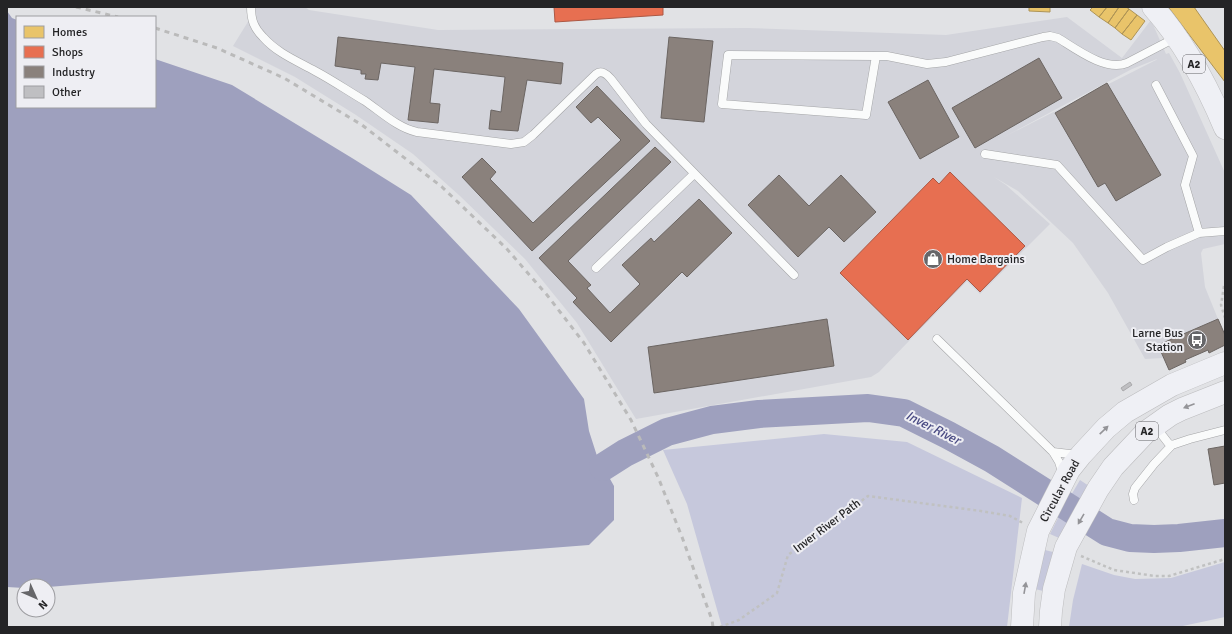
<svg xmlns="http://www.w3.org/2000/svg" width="1232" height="634" viewBox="0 0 1232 634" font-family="Signika,sans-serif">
  <rect width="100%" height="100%" fill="#e1e2e5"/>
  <path fill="#d3d4db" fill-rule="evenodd" d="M 257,7 L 305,7 L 309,10 L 438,30 L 747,28 L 946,35 L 1067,17 L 1122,58 L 1151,20 L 1166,54 L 1169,53 L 1180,73 L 1225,173 L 1225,244 L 1203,249 L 1201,253 L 1205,287 L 1218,319 L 1158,345 L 1163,358 L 1145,359 L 1108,293 L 1073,243 L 1018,191 L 994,177 L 1006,185 L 1050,224 L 980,294 L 967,281 L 879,372 L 871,377 L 636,419 L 577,323 L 525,259 L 460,196 L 413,154 L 356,115 L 295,77 L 233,46 ZM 1157,59 L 1156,60 L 998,140 L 1132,69 Z"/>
  <path fill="#c6c8dc" d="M 824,434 L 907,442 L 1022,498 L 1007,627 L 722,627 L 687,504 L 663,450 Z
    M 1080,480 L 1089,486 L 1059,538 L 1050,534 L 1060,514 Z
    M 1045,550 L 1053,552 L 1043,591 L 1035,589 Z
    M 1225,562 L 1225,617 L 1178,627 L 1069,627 L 1073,600 L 1082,564 L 1114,575 L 1135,579 L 1171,578 Z"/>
  <path fill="#9ea0be" d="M 7,11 L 12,18 L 17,20 L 17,107 L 155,107 L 155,59 L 232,85 L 352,158 L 411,195 L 519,309 L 584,399 L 589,431 L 597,456 L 614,486 L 614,520 L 589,545 L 98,583 L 48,587 L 48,586 L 24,586 L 24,588 L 7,587 Z"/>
  <path fill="#e9c46a" stroke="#ae9456" d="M 1029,7 L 1050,7 L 1050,12 L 1029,11 Z
    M 1093,7 L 1107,7 L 1099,17 L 1090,10 Z
    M 1107,7 L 1119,7 L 1108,23 L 1099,17 Z
    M 1119,7 L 1126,7 L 1129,9 L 1115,28 L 1108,23 Z
    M 1170,7 L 1194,7 L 1225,51 L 1225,82 L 1169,8 Z
    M 1129,9 L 1137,15 L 1122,34 L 1115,28 Z
    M 1137,15 L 1145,21 L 1131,40 L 1122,34 Z"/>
  <path fill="#e76f51" stroke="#ac5844" d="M 554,7 L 663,7 L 663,15 L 555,22 Z
    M 950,172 L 1025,246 L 980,292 L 967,279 L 908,340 L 840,273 L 933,178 L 939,184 Z"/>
  <path fill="#8a817c" stroke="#6b6562" d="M 338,37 L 563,63 L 561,84 L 527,80 L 518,131 L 489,129 L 491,110 L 501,112 L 505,77 L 434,69 L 430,103 L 440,104 L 438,123 L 408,120 L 415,67 L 381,63 L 378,80 L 365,79 L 366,74 L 361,74 L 361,70 L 335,66 Z
    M 669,37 L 713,41 L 704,122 L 661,118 Z
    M 1039,58 L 1062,98 L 975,148 L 952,108 Z
    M 928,80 L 959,137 L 920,159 L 888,102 Z
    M 1107,83 L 1161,175 L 1116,201 L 1105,183 L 1098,187 L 1055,113 Z
    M 597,86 L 650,141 L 532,251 L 462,177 L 482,158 L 496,172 L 490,179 L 533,223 L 621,140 L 598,117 L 591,123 L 576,107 Z
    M 655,147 L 671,162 L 568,261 L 591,285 L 587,288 L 610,313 L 640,284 L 622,265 L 651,238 L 654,242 L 699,199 L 732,233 L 687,277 L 682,272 L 611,342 L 573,302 L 577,298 L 539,258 Z
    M 779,175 L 809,206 L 841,175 L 876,212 L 844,242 L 829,227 L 798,257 L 748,205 Z
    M 827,319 L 834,366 L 654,393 L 648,347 Z
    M 1218,319 L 1225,335 L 1225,345 L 1209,353 L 1208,350 L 1185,360 L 1186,362 L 1169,370 L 1158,345 Z
    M 1225,446 L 1225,483 L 1214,485 L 1208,449 Z"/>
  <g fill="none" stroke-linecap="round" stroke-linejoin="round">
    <path stroke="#9ea0be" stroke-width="28" d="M 603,467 L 625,453 L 667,432 L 712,420 L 759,414 L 868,408 L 904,413 L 948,435 L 992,459 L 1107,532 L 1130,538 L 1154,539 L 1179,538 L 1225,533"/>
  </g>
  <path fill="#bfbfc2" stroke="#a9a9ab" d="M 1130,382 L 1132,385 L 1123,391 L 1121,388 Z"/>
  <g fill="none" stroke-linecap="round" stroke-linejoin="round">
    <g stroke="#a4a5a7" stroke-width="9">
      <path id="lane" d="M 251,7 C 251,20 254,28 263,37 C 277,53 297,61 315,71 C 332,80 348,91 365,101 C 381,112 398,128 417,132 L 511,144 L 524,142 L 533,135 L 596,74 C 601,70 607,74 611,79 L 646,124 L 794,275
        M 876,56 L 866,115 L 722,104 L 728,55 L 876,56 L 887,56 L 927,64 L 946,62 L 1043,37 L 1050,36 L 1058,38 C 1076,49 1106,72 1127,63 L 1175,38
        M 1156,85 L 1193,156 L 1185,185 L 1199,233
        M 985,154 L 1057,165 L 1143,260 L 1167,247 L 1199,233 L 1225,231
        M 596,268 L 694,174
        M 937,339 L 1053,452 L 1059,462 L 1063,475
        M 1155,426 L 1169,444 L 1172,445 L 1190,439 L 1225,430
        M 1053,452 L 1078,455
        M 1134,500 L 1133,494 L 1135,488 L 1154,464 L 1172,445"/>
    </g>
    <g stroke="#bcbcbe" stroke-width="23">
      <path id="primary" d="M 1153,7 C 1184,42 1207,85 1225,128
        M 1022,627 L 1024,593 L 1038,531 L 1069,470 L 1081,455 L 1106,428 L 1125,412 L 1172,385 L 1225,363
        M 1050,627 L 1051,611 L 1054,589 L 1066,547 L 1098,489 L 1113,467 L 1146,432 L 1170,415 L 1182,409 L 1225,392"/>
    </g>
    <path stroke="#c0c1c1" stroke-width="2.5" stroke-dasharray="3 3" stroke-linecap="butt" d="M 1224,286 L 1221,305 L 1225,318
      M 1081,556 L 1114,570 L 1155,576 L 1169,576 L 1225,559
      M 720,627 L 739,620 L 777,593 L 788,555 L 868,496 L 981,511 L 1010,516 L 1023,523"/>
    <use href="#lane" stroke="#fafbfb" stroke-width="8"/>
    <use href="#primary" stroke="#eff0f5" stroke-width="22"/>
    <path stroke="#bababa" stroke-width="3" stroke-dasharray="5 5" stroke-linecap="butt" d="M 76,7 L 118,17
      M 155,28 L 217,48 L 284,78 L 362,125 L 442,187 L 506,248 L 547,295 L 584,343 L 631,420 L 658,477 L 682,537 L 712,620 L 713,627"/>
  </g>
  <defs><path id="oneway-solid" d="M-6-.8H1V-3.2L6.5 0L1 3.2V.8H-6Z"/></defs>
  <g fill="#949498">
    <use href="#oneway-solid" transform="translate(1189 406) rotate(159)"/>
    <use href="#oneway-solid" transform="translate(1104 430) rotate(-44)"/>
    <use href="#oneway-solid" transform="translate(1081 519) rotate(120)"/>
    <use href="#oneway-solid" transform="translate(1025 588) rotate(-80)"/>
  </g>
  <defs>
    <g id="shop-disc" transform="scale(1)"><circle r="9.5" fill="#666669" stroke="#eeeef3"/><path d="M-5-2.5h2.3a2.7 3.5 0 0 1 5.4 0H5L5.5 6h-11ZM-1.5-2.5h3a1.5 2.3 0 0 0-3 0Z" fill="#fff"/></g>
    <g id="bus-disc" transform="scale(1)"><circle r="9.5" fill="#666669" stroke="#eeeef3"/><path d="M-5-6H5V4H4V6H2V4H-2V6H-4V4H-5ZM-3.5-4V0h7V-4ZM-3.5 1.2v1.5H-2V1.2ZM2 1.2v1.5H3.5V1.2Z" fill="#fff"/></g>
  </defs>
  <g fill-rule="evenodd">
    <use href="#shop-disc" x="933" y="259"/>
    <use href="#bus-disc" x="1197" y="340"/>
  </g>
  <g text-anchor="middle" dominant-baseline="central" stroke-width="4" stroke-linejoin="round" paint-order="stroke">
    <g fill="#eeeef3" stroke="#616164" stroke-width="1">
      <rect x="1183" y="55" width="22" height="18" rx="3"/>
      <rect x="1136" y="422" width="22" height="18" rx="3"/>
    </g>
    <g font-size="11" font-weight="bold" fill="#242426">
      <text x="1194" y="64">A2</text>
      <text x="1147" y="431">A2</text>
    </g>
    <g font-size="12" fill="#242426" stroke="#eeeef3" text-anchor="start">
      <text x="947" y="259">Home Bargains</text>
      <text x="1183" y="333" text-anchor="end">Larne Bus<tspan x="1183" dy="14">Station</tspan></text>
    </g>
    <g font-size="12" fill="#242426" stroke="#eeeef3">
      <text transform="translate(1060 491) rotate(-61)">Circular Road</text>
      <text transform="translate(827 526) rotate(-37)">Inver River Path</text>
    </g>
    <g font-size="13" font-style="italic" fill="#494a83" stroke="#eeeef3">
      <text transform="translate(933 428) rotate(27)">Inver River</text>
    </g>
  </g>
  <rect width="1232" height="634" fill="none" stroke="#242426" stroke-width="16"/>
  <rect x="16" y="16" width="140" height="92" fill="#eeeef3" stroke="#9d9da1"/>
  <rect x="24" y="26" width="20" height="12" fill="#e9c46a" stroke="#9d9da1"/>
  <text x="52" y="36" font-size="12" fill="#242426">Homes</text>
  <rect x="24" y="46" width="20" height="12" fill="#e76f51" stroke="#9d9da1"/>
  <text x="52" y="56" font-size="12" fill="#242426">Shops</text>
  <rect x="24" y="66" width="20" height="12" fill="#8a817c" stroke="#9d9da1"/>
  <text x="52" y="76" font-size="12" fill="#242426">Industry</text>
  <rect x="24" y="86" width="20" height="12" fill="#bfbfc2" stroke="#9d9da1"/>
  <text x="52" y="96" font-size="12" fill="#242426">Other</text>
  <g transform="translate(36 598) rotate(135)"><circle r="19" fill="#eeeef3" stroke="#9d9da1"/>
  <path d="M0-3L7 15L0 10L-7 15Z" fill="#666669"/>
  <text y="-6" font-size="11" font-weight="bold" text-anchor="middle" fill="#242426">N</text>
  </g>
</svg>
